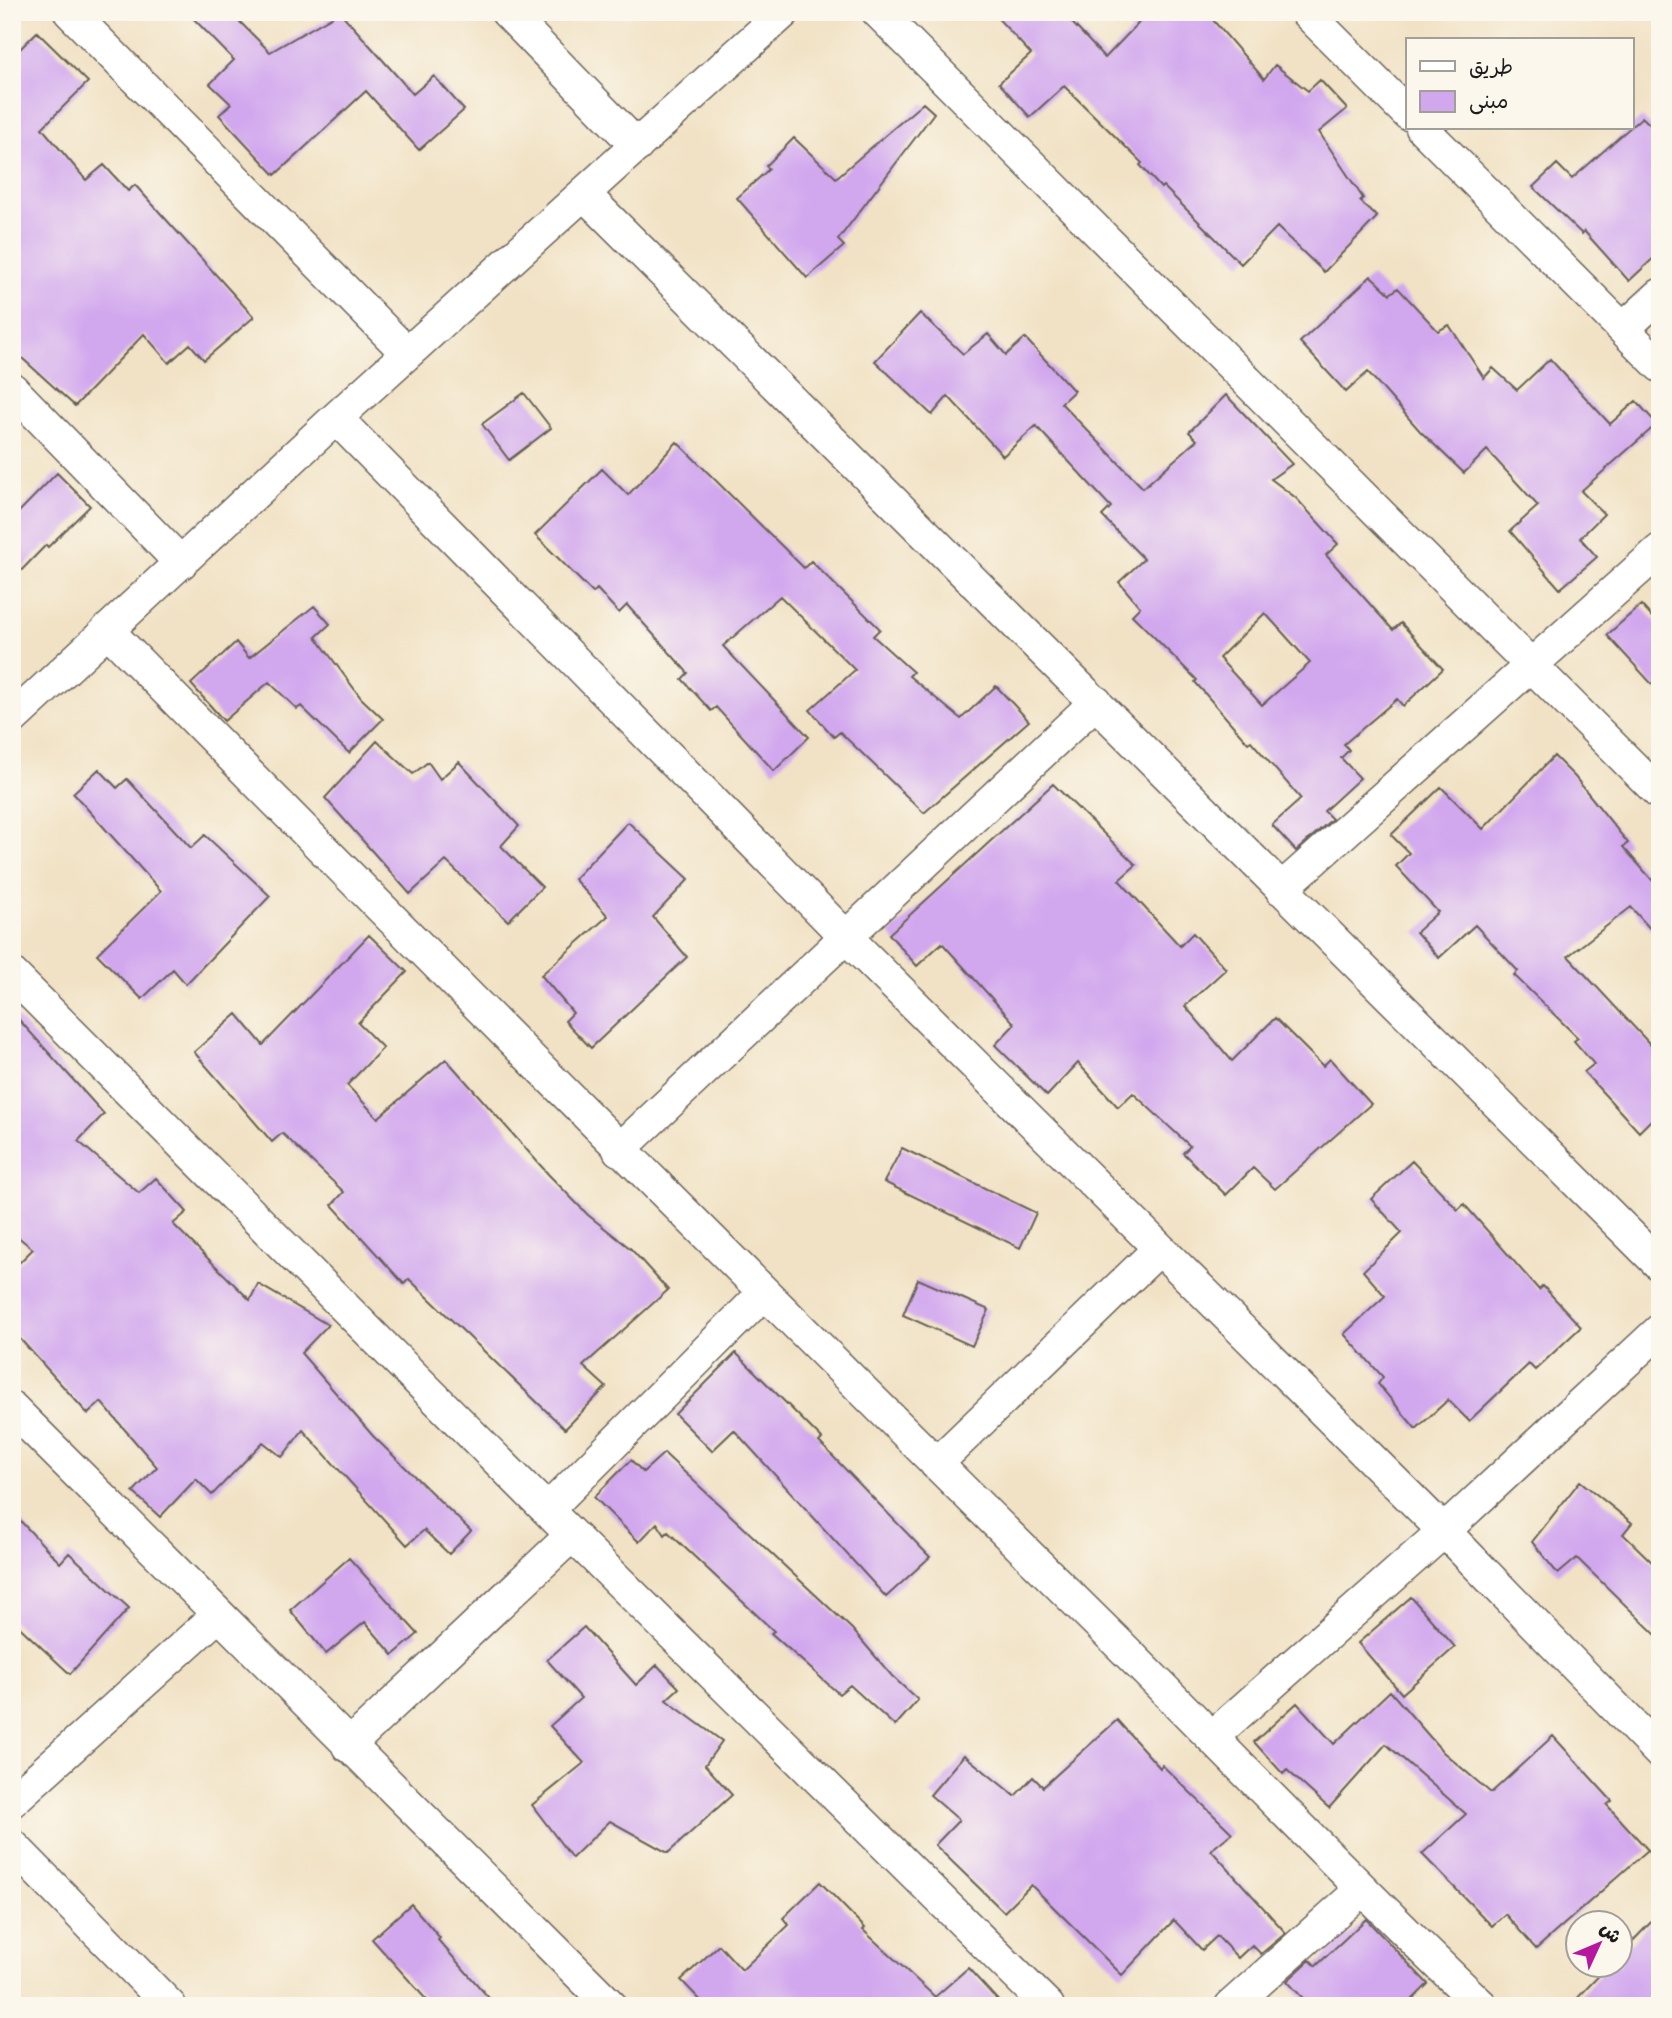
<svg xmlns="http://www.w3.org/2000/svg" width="1672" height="2018" viewBox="0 0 1672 2018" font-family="'Comic Neue','Playpen Sans Arabic',sans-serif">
  <rect width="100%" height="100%" fill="#fbf7ec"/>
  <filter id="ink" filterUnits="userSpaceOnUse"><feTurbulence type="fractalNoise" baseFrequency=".0143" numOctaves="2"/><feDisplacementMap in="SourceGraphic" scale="14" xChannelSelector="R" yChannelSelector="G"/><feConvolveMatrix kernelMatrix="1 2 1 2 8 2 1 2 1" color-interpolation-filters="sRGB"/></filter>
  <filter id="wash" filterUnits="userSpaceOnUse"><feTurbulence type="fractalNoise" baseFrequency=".00686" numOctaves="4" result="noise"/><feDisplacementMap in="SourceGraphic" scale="28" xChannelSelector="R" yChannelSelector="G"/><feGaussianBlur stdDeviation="1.57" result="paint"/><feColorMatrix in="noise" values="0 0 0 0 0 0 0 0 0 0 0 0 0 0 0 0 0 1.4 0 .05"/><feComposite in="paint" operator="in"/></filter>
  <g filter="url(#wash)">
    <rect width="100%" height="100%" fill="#f1e2c5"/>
    <g id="blocks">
      <path fill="#d1a7ee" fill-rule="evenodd" d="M 187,12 L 230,12 L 270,52 L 340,12 L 413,94 L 434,76 L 464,110 L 419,150 L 366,91 L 275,175 L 219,115 L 231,104 L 210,84 L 234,60 Z
        M 992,12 L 1062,12 L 1105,58 L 1149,12 L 1206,12 L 1264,79 L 1275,65 L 1308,91 L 1320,80 L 1347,109 L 1319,132 L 1363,198 L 1360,201 L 1377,217 L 1324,272 L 1277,227 L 1241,264 L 1163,186 L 1161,188 L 1140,165 L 1142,163 L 1064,86 L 1030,117 L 999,83 L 1031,54 Z
        M 37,32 L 88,82 L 42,128 L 86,180 L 104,165 L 128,191 L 135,185 L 254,317 L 204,360 L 190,344 L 169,363 L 144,334 L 75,406 L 12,349 L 12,57 Z
        M 923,103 L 934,113 L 838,240 L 844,246 L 807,278 L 737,198 L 769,169 L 766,166 L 794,138 L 836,178 Z
        M 1642,117 L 1660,134 L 1660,252 L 1629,281 L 1584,231 L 1582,234 L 1533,187 L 1557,164 L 1572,179 Z
        M 1371,276 L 1390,294 L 1398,288 L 1438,331 L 1449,325 L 1484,378 L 1493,368 L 1517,390 L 1550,359 L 1610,424 L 1636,401 L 1657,424 L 1581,491 L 1604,514 L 1580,538 L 1597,557 L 1560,589 L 1510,531 L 1538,506 L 1487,450 L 1464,473 L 1420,431 L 1368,372 L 1346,392 L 1300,342 Z
        M 920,313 L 963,354 L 988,334 L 1006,355 L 1025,338 L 1074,391 L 1061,403 L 1143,488 L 1197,440 L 1189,432 L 1226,395 L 1292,464 L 1271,479 L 1296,498 L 1338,544 L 1326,555 L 1393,630 L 1401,623 L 1443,669 L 1403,706 L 1397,699 L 1344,744 L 1349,750 L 1341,758 L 1360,778 L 1324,811 L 1332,819 L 1296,851 L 1272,825 L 1301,799 L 1251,741 L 1248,743 L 1195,682 L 1197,680 L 1132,615 L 1140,607 L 1119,582 L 1144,559 L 1102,516 L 1111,507 L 1036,426 L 1003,456 L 948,396 L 932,415 L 875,361 ZM 1265,613 L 1310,663 L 1262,705 L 1219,658 Z
        M 524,393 L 551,428 L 509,460 L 482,424 Z
        M 677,442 L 804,568 L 811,561 L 880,629 L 873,636 L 913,672 L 909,676 L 961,719 L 996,686 L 1029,721 L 924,813 L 840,732 L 834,737 L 810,710 L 855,670 L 780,596 L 723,646 L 809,737 L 774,771 L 716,707 L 711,711 L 682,679 L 688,673 L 627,605 L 619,613 L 597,589 L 593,593 L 535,535 L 602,469 L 628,495 Z
        M 57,473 L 90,506 L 48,547 L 46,545 L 12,580 L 12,519 Z
        M 1641,605 L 1660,626 L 1660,693 L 1607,635 Z
        M 314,606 L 330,624 L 316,637 L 361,698 L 383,719 L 349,753 L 301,706 L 297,709 L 269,682 L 224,721 L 191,684 L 236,642 L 249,658 Z
        M 377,741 L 413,774 L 428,762 L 440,779 L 459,762 L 519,826 L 501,846 L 542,887 L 508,921 L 446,861 L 410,894 L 325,798 Z
        M 1554,756 L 1575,777 L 1628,843 L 1623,847 L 1660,889 L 1660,940 L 1631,907 L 1568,956 L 1660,1055 L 1660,1111 L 1639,1132 L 1584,1072 L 1594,1064 L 1574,1041 L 1578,1038 L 1514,975 L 1518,971 L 1475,925 L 1439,958 L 1416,932 L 1438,912 L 1396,866 L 1409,853 L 1391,835 L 1441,787 L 1483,829 Z
        M 99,769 L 117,788 L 127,779 L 191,848 L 205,835 L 270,896 L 186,984 L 173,969 L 142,999 L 97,954 L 161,891 L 73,793 Z
        M 1053,784 L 1136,865 L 1119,880 L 1180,946 L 1193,933 L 1226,969 L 1185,1006 L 1232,1061 L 1275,1018 L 1323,1066 L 1330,1059 L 1371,1104 L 1275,1189 L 1253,1168 L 1226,1195 L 1183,1153 L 1190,1146 L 1133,1093 L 1118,1107 L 1078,1063 L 1047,1096 L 995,1045 L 1015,1024 L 942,943 L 917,966 L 889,934 Z
        M 628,822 L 689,879 L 653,917 L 687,957 L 591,1048 L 565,1021 L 573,1013 L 541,975 L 608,916 L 574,879 Z
        M 369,935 L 407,972 L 358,1023 L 383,1048 L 347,1085 L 378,1118 L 446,1059 L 549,1175 L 588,1215 L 631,1249 L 668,1290 L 583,1366 L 606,1387 L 565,1429 L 409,1279 L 404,1284 L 332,1205 L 344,1192 L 282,1133 L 272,1142 L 194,1052 L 237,1014 L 263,1045 Z
        M 12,1012 L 104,1114 L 78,1141 L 139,1193 L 156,1178 L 187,1212 L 173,1224 L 250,1300 L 258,1284 L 328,1325 L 301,1353 L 373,1436 L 471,1531 L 449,1554 L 424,1530 L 407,1545 L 303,1430 L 282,1457 L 263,1442 L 212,1495 L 196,1479 L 160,1517 L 133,1492 L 157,1467 L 101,1402 L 88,1414 L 12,1330 L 12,1270 L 33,1249 L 12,1232 Z
        M 902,1148 L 1036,1213 L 1020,1248 L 884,1182 Z
        M 1412,1161 L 1458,1210 L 1464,1204 L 1539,1290 L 1543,1286 L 1581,1327 L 1535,1370 L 1529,1364 L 1469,1421 L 1448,1400 L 1416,1429 L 1378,1384 L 1383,1377 L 1344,1334 L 1385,1296 L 1363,1271 L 1402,1233 L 1371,1199 Z
        M 918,1279 L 989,1310 L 972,1346 L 903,1315 Z
        M 736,1353 L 822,1439 L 819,1442 L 930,1557 L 886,1597 L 734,1430 L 712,1451 L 675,1414 Z
        M 664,1453 L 852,1629 L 892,1676 L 918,1700 L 895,1726 L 850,1685 L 839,1694 L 771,1633 L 774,1631 L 668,1532 L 665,1535 L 657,1523 L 639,1542 L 594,1497 L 631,1460 L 643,1472 Z
        M 1580,1481 L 1632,1523 L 1623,1534 L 1660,1570 L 1660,1639 L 1577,1558 L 1558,1574 L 1532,1542 Z
        M 12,1512 L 60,1563 L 69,1553 L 129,1608 L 70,1674 L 12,1620 Z
        M 349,1558 L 418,1634 L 393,1655 L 365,1622 L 326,1654 L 290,1610 Z
        M 1411,1597 L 1455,1647 L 1402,1694 L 1358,1643 Z
        M 584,1627 L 636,1685 L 657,1665 L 679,1688 L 666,1700 L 722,1741 L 705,1765 L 732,1795 L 668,1853 L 610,1821 L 572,1858 L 532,1805 L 584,1763 L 550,1726 L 581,1698 L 547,1660 Z
        M 1390,1691 L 1443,1752 L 1491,1793 L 1553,1736 L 1612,1801 L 1607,1805 L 1648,1850 L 1536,1949 L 1505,1914 L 1492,1926 L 1422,1854 L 1466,1814 L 1386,1744 L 1329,1808 L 1287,1770 L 1283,1774 L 1254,1742 L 1297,1703 L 1334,1744 Z
        M 1117,1720 L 1160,1768 L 1162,1765 L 1232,1833 L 1211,1850 L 1286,1933 L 1261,1954 L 1252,1945 L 1238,1958 L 1217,1936 L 1202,1950 L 1174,1920 L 1122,1975 L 1031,1885 L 1004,1912 L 935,1845 L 959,1820 L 930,1795 L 964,1755 L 1015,1796 L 1033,1777 L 1043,1787 Z
        M 820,1882 L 865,1928 L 863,1930 L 935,1997 L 968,1968 L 1003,2006 L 706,2006 L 681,1980 L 719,1945 L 742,1970 L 789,1925 L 783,1918 Z
        M 411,1904 L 440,1938 L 438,1940 L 496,2006 L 432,2006 L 372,1939 Z
        M 1660,1913 L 1660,2006 L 1570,2006 L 1609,1965 L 1620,1965 L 1620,1954 Z
        M 1366,1919 L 1428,1984 L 1406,2006 L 1310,2006 L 1287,1981 L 1310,1960 L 1316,1966 Z"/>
    </g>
  </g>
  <g filter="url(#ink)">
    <use href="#blocks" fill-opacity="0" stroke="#676157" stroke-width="2"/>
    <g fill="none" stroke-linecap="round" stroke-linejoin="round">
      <g stroke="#676157" stroke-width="35">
        <path id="minor" d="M 70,12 L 407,353
          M 507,12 L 637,146
          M 878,12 L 1660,794
          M 1306,12 L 1408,114
          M 1422,128 L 1660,366
          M 585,195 L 1660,1265
          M 1623,329 L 1660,295
          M 12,389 L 181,563
          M 336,418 L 845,936 L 1444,1531 L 1660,1753
          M 107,630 C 443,972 781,1311 1122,1647 C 1242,1767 1359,1889 1482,2006
          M 12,719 L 336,418 L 784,12
          M 1281,889 L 1660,550
          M 12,974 L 572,1535 L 1048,2006
          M 619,1150 L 1096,702
          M 12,1408 L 611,2006
          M 936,1464 L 1159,1249
          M 547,1510 L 764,1293
          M 1212,1737 L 1444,1531 L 1660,1330
          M 348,1746 L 572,1535
          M 12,1801 L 217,1616
          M 12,1845 L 170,2006
          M 1231,2006 L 1361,1890"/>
      </g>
      <use href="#minor" stroke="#fff" stroke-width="32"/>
    </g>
  </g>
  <rect width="1672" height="2018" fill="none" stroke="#fbf7ec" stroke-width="42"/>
  <rect x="1406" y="38" width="228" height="91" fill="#fbf7ec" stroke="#a29f99" stroke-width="2"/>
  <rect x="1420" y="61" width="35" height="10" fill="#ffffff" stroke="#a29f99" stroke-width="2"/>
  <text x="1469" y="74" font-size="21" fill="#1c1c1c">طريق</text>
  <rect x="1420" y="91" width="35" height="21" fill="#d1a7ee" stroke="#a29f99" stroke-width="2"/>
  <text x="1469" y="108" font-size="21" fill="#1c1c1c">مبنى</text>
  <g transform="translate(1599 1944) rotate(46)"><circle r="33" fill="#fbf7ec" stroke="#a29f99" stroke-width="2"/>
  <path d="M0-5L12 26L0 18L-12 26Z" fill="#b5179e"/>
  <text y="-10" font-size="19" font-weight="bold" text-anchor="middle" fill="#1c1c1c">ش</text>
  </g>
</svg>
